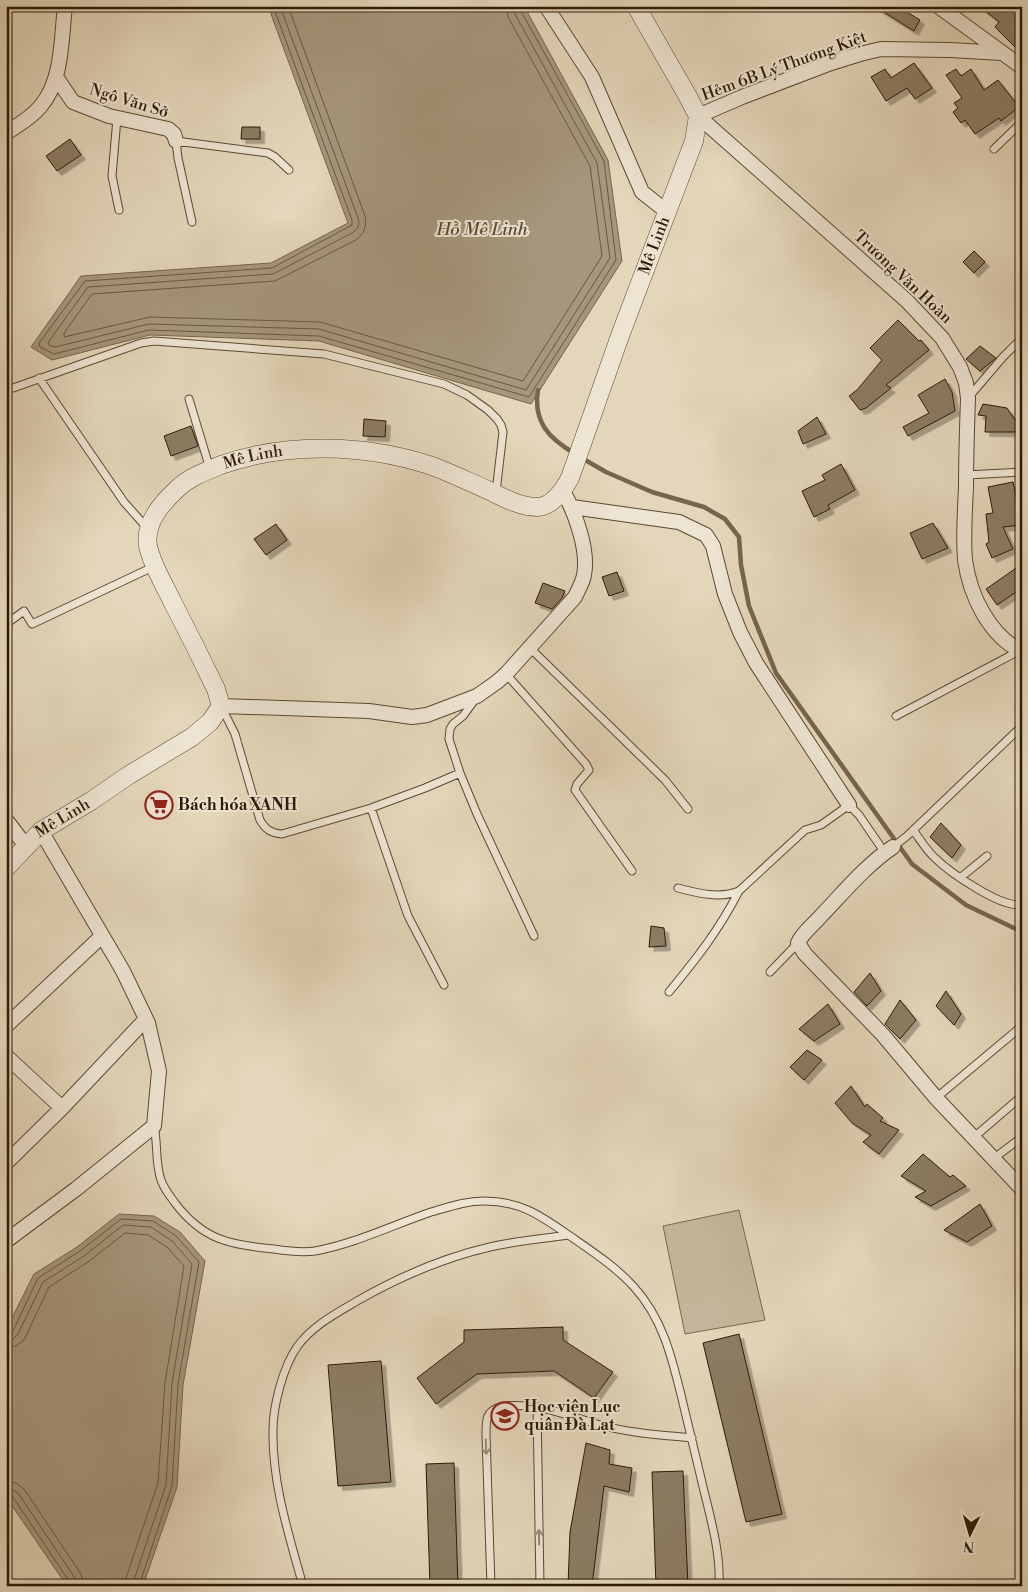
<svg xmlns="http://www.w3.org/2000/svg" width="1028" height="1592" viewBox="0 0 1028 1592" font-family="'Libre Bodoni',serif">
  <defs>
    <filter id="shadow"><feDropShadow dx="4.5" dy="4.5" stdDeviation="0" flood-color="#0004"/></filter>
  </defs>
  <rect width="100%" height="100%" fill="#e4d6ba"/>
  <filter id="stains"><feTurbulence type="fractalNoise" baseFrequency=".004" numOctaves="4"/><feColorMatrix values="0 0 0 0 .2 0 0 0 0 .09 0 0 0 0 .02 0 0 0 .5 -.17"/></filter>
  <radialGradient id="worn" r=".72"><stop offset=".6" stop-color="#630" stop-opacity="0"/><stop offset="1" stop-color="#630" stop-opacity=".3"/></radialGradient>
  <path fill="#c5b69b" stroke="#796850" d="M 739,1210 L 765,1320 L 685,1334 L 663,1226 Z"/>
  <path fill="#a6967c" stroke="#76644c" d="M 268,6 L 524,6 L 608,160 L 622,261 L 531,404 L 319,341 L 150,335 L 52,360 L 31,347 L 81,276 L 271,263 L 348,223 Z
    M 119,1214 L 154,1216 L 180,1232 L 205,1261 L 183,1385 L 177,1487 L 143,1586 L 67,1586 L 6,1497 L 6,1336 L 10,1322 L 34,1274 L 77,1247 Z"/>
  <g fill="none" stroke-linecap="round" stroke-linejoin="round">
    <path stroke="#6a5840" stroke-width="1" d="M 273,6 L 352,220 L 352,225 L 272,268 L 85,281 L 39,343 L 40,347 L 54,354 L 149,330 L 319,336 L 529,397 L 616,260 L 604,161 L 521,11 L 520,6
      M 280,6 L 358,218 C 360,224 358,229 352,233 L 273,274 L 88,287 L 49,341 L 49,345 L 55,347 L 149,324 L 319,329 L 526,390 L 610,258 L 597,163 L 515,14 L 514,6
      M 288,6 L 365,216 C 367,226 364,234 356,240 L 275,281 L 92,294 L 64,333 L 64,337 L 150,317 L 320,322 L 523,381 L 602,256 L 590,166 L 508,17 L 506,6
      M 6,1334 L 13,1331 L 38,1278 L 80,1251 L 121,1219 L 153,1221 L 176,1236 L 199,1262 L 178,1384 L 172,1486 L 139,1586
      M 6,1340 L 13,1339 L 18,1334 L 43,1282 L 84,1256 L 123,1225 L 151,1227 L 172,1241 L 192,1264 L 172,1383 L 166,1485 L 132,1586
      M 6,1348 L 16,1346 L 24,1340 L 49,1287 L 88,1262 L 125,1233 L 148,1235 L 167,1247 L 184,1266 L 165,1383 L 158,1483 L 126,1578 L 125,1586
      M 6,1481 L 16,1483 L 24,1489 L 81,1574 L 84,1586
      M 6,1488 L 13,1490 L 18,1493 L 75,1578 L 77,1586
      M 6,1495 L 13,1497 L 69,1581 L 70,1586"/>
    <path stroke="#76644c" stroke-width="4.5" d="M 538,390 C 533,421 548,438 574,453
      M 580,457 L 606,472 L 652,492 L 704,507 L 725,519 L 739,537 L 741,565 L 749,606 L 776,673 L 912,864 L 966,905 L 1022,932"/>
  </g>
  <path fill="#8c7c63" stroke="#2d1a05" filter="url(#shadow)" d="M 874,6 L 897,6 L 920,20 L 914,31 Z
    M 979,6 L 1022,6 L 1022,40 L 1015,47 L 995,27 L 999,22 Z
    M 914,63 L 932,88 L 915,99 L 907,88 L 886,101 L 871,77 L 885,69 L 891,78 Z
    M 956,69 L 961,76 L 971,69 L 984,90 L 998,80 L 1019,107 L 1001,121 L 999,118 L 975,134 L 965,120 L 961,123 L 953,112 L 958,108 L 954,103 L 962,98 L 946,75 Z
    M 242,127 L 260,127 L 260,139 L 241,139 Z
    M 70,139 L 81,155 L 57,171 L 46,156 Z
    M 974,251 L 985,262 L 974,273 L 963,262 Z
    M 898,320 L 919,341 L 921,340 L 929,350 L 886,385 L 891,388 L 866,408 L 860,410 L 849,396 L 857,390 L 882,360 L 870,348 Z
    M 980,346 L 996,358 L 980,371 L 966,359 Z
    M 945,379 L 952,392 L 955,411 L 908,436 L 903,427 L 929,413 L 918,395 Z
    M 983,404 L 1007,408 L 1015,420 L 1020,421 L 1022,432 L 985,432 L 986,416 L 978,415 Z
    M 817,417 L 826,434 L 803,444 L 798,431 Z
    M 364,419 L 386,421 L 385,437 L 363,436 Z
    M 191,426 L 198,446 L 171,456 L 164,436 Z
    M 841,464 L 855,490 L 828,505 L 830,509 L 814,517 L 802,491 L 825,480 L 822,475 Z
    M 1013,482 L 1019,511 L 1020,510 L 1022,525 L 1003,527 L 1013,549 L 992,558 L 986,544 L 989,542 L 986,514 L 993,513 L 988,487 Z
    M 933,523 L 948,548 L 922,559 L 910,533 Z
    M 276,524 L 287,540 L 266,555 L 254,539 Z
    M 1022,564 L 1022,588 L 997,605 L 986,589 Z
    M 617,572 L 624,591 L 609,596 L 602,577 Z
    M 543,583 L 565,591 L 562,598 L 552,609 L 535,603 Z
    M 941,823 L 961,845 L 952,858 L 930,837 Z
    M 651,926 L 664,928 L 666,946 L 649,947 Z
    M 870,973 L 881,991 L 867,1006 L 854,992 Z
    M 946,991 L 961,1014 L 954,1025 L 936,1006 Z
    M 900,1000 L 916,1020 L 900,1039 L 885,1024 Z
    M 828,1004 L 840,1024 L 814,1041 L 799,1029 Z
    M 807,1050 L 822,1060 L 804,1080 L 790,1067 Z
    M 851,1086 L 865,1107 L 867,1104 L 883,1118 L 880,1121 L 899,1130 L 879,1154 L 863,1142 L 871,1135 L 852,1123 L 835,1103 Z
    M 923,1154 L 950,1177 L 953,1175 L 966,1186 L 931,1206 L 915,1197 L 926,1191 L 901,1176 Z
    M 980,1204 L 992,1226 L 967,1242 L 944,1230 Z
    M 563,1327 L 563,1340 L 613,1372 L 594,1398 L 554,1371 L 477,1374 L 436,1404 L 417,1378 L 464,1342 L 464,1330 Z
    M 739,1334 L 782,1514 L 746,1522 L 703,1343 Z
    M 381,1361 L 391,1482 L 338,1486 L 328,1365 Z
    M 586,1443 L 610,1450 L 609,1464 L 632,1468 L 629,1492 L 604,1486 L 592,1586 L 568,1586 L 570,1532 Z
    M 454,1463 L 458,1586 L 430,1586 L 426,1464 Z
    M 683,1471 L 688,1586 L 656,1586 L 652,1472 Z"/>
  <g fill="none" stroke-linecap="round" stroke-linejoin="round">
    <g stroke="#5b4932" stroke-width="9">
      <path id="service" d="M 117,118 L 112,176 L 119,210
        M 994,149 L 1022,122
        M 192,222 L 178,158 L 176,141 L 268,153 L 275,157 L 289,170
        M 39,378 L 124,502 L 148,529
        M 13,388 L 141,343 L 154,341 L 324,354 L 444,384 L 467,395 L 488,410 L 497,419 L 501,425 L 503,432 L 496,492
        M 968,398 L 1003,357 L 1022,338
        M 189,399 L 210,469
        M 966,475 L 1022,472
        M 6,624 L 24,611 L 32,624 L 155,566
        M 530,648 L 665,780 L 688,809
        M 506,674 L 586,764 L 589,770 L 577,784 L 575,790 L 632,871
        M 476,698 L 463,716 L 453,724 L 450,729 L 449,739 L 460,773 L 477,814 L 534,936
        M 221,706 L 235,734 L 260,820 C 266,830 271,833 282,834 L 371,808 L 425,788 L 460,773
        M 896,716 L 1019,651
        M 371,808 L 408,916 L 444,985
        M 913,830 C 920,839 926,850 935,858 C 948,871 1003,910 1022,904
        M 893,847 L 907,836 L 1022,726
        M 960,878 L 987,856
        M 678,888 C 697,893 720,899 739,891 L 805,830 L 821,825 L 849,805 L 859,815 L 885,853
        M 770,972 L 798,943
        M 669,992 C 697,958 719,930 739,891
        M 936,1098 L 1022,1026
        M 154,1126 C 158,1143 155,1163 161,1180 C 164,1189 170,1196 175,1203 C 203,1240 230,1245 274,1249 C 287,1251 301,1253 315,1251 C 354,1244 393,1225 431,1212 C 449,1207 465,1201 484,1201 C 521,1201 541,1216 570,1236 C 593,1252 616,1267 634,1287 C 663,1319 672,1358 682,1399 C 688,1424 694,1449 700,1474 C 708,1510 721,1549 719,1586
        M 973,1138 L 1022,1096
        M 993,1159 L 1022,1137
        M 537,1407 C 559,1411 579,1419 600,1425 C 630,1433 662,1435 692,1438
        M 303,1586 C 289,1535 272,1484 273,1430 C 273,1406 283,1367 297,1347 C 312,1326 335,1314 357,1301 C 399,1277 442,1258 490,1247 C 515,1241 542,1239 568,1235
        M 491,1586 L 486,1435 C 486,1430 486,1424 487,1419 C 492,1400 523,1406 537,1407 L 540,1586"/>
    </g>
    <g stroke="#5b4932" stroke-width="16">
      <path id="minor" d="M 546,6 L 592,77 L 642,192 L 666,211
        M 938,6 L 1022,67
        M 1002,53 L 950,50 L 881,49 L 860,54 L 831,63 L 742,97 L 698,116 L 907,301 L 942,338 L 960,367 L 966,383 L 968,398 C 967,428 966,457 966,487 C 965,511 963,536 965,560 C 970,596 989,635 1022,652
        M 56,77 L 73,102 L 109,116 L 168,129 L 174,134 L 176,141
        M 6,133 C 18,125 31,118 40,107 C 63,81 61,39 65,6
        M 572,507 L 679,522 L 706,535 L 713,546 L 725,594 L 740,632 L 756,663 L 849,805
        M 221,706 L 369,711 L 412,717 L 427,715 L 477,696 L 497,682 L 506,674 L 575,597 C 578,590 583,582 584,575 C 589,550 575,512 563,491
        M 6,820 L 26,846
        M 893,847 C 866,865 843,893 820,917 C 813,925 802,933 798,943 L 805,954 L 883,1035 L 936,1098 L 1022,1189
        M 6,1026 L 102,936
        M 6,1056 L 62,1108
        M 6,1163 L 62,1108 L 146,1019
        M 6,1241 L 76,1189 L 154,1126 L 159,1071 L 148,1023 L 123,971 L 41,831"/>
    </g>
    <g stroke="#5b4932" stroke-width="19">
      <g id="tertiary">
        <path id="s1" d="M 6,868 L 41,831 L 91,801 L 129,775 L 192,737 L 210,722 L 221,706 L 216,689 C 202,660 187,630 172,601 C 164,584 152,565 148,546 C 144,522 163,502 178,488 C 190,477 206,471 221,465 C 286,442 364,444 429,465 C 449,472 469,482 488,490 C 504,498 520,507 538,507 C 553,506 564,489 570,478 L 621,333 L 694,141 L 698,116 L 687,95 L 636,6"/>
      </g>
    </g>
    <use href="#service" stroke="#ede4d2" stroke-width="7"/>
    <use href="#minor" stroke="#ede4d2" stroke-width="14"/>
    <use href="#tertiary" stroke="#ede4d2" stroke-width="18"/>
  </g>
  <defs><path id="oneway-shaft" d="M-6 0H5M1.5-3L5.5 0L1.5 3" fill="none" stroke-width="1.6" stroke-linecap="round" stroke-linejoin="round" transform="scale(1.25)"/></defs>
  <g stroke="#978976">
    <use href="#oneway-shaft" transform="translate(486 1447) rotate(88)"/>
    <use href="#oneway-shaft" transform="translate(539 1537) rotate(-91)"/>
  </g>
  <defs>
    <g id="supermarket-ring" transform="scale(1.4375)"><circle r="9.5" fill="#ede4d2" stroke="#8f2418" stroke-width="1.5"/><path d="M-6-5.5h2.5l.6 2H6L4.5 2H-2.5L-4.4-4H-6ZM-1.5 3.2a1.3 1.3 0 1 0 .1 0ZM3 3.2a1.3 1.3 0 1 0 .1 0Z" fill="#8f2418"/></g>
    <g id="school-ring" transform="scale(1.4375)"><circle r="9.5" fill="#ede4d2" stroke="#8f2418" stroke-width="1.5"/><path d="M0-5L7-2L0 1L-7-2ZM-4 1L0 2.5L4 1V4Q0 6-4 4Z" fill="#8f2418"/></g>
  </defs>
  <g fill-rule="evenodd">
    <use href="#supermarket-ring" x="159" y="805"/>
    <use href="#school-ring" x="505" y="1416"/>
  </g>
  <g text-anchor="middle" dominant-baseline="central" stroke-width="4" stroke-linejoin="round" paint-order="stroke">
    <g font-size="16" fill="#2d1a05" stroke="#ede4d2">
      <text transform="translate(784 66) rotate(-20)">Hẻm 6B Lý Thương Kiệt</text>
      <text transform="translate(129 101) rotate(17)">Ngô Văn Sở</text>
      <text stroke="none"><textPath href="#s1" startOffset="1186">Mê Linh</textPath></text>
      <text transform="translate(903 277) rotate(43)">Trương Văn Hoàn</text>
      <text stroke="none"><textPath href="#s1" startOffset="598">Mê Linh</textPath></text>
      <text stroke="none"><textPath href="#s1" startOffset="76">Mê Linh</textPath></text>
    </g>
    <g font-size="16" font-weight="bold" fill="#2d1a05" stroke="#ede4d2" text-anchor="start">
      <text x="178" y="805">Bách hóa XANH</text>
      <text x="524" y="1407">Học viện Lục<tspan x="524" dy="18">quân Đà Lạt</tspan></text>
    </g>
    <g font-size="18" font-style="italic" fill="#5d4c35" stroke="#ede4d2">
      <text x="482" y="229">Hồ Mê Linh</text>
    </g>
  </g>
  <rect width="1028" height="1592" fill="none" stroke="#e4d6ba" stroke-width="25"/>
  <rect x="8" y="8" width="1013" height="1577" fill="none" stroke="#2d1a05" stroke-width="2.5"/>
  <rect x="12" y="12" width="1003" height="1567" fill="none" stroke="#2d1a05"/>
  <g transform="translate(970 1534) rotate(185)" stroke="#ede4d2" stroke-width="4" paint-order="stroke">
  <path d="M0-4L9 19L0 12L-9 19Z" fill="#2d1a05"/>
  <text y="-8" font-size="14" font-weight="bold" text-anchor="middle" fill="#2d1a05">N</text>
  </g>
  <rect width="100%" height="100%" filter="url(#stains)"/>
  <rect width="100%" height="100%" fill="url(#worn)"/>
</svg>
